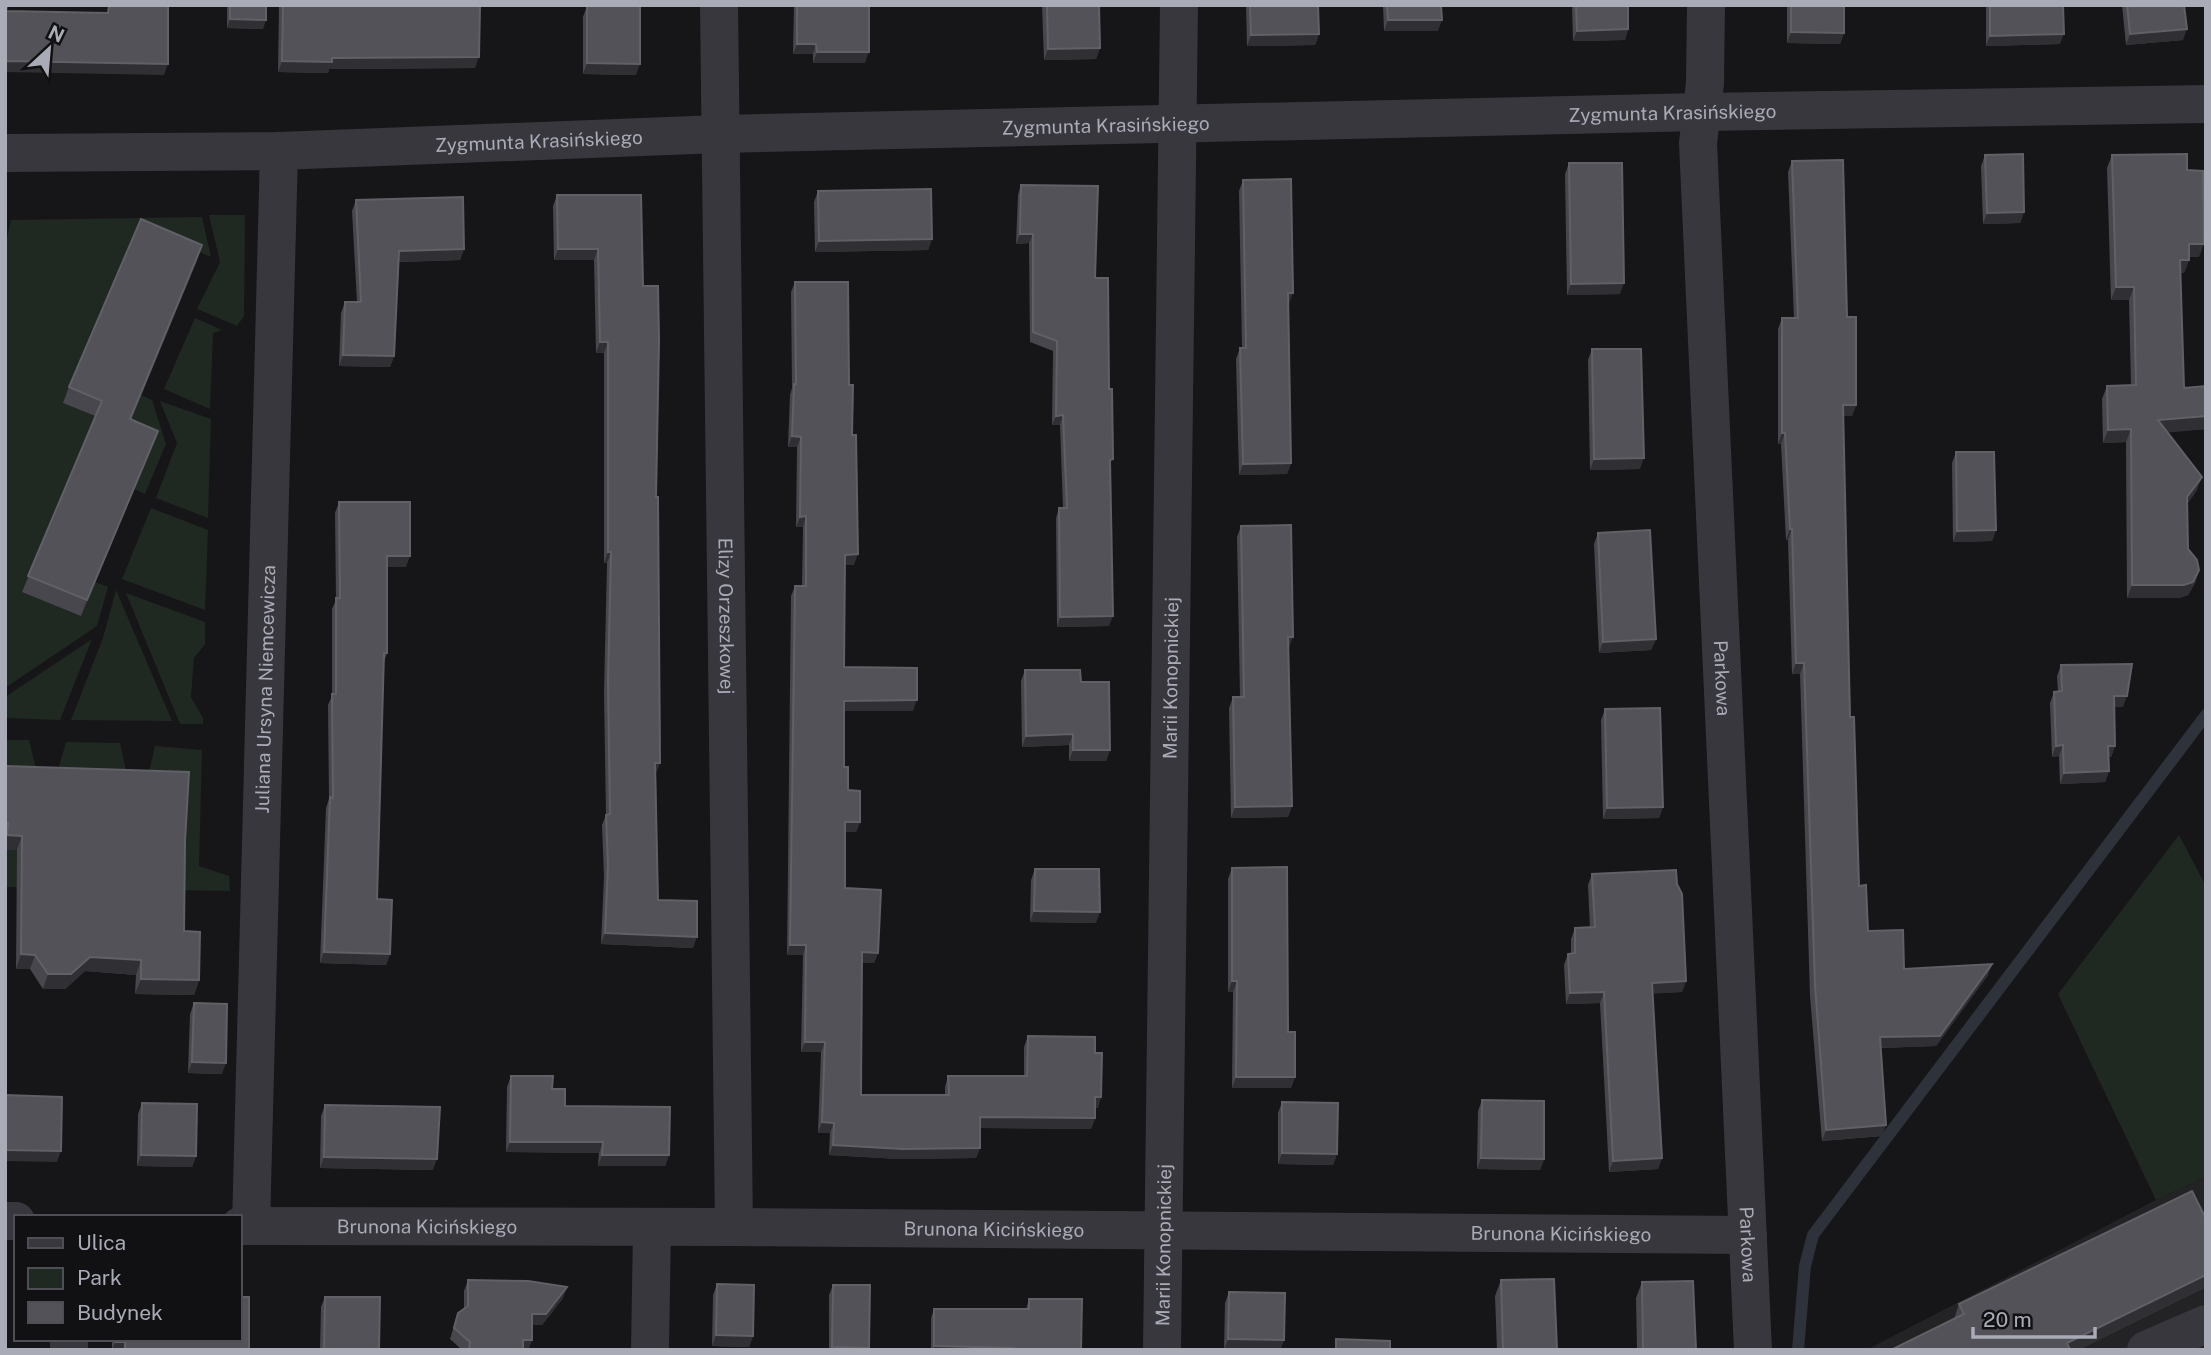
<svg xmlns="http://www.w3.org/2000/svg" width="2211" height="1355" viewBox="0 0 2211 1355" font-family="'Public Sans',sans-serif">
  <rect width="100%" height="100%" fill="#161618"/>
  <path fill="#232225" d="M 2206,1177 L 2206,1350 L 1866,1350 L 2156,1200 Z"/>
  <path fill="#202822" d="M 209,215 L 245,215 L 244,316 L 237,326 L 197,309 L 220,262 Z
    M 202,217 L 211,257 L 176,241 L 64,403 L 95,416 L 95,582 L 108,587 L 97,626 L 5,688 L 5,247 L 11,220 Z
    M 195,318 L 222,330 L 213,333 L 210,409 L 164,389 Z
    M 141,395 L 152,400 L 166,444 L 145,494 L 134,489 L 125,435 Z
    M 160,401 L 211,419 L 208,518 L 156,498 L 177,443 Z
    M 151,508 L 208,530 L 205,610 L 122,579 Z
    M 116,590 L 172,721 L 71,720 L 103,638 Z
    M 126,593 L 205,622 L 205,644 L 194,658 L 191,697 L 203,718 L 203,724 L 180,724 Z
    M 92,639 L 60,720 L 5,718 L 5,697 Z
    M 5,740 L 29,740 L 39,781 L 5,780 Z
    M 66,742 L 120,743 L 129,785 L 55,781 Z
    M 155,746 L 202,750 L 199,866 L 229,876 L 230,891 L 5,887 L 5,850 L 146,785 Z
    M 2179,835 L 2206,886 L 2206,1177 L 2156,1200 L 2058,994 Z"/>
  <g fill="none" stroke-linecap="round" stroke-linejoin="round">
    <path stroke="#2d323b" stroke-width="12" d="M 1798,1350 L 1805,1266 L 1813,1235 L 2206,715"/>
    <g stroke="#37373d" stroke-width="38">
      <path id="s1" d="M 719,5 L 734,1227"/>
      <path id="s2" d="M 1706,5 L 1705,83 L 1698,143 L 1753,1350"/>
      <path id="s3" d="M 5,153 L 279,151 L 719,134 L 1700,112 L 2206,104"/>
      <path d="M 5,1221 L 16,1221"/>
      <path id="s4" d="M 240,1226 L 734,1227 L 1748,1235"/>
      <path id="s5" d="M 251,1226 L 279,151"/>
      <path d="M 69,1350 L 69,1339"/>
      <path d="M 650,1350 L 652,1227"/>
      <path id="s6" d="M 1162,1350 L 1179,5"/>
      <path d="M 2146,1350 L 2206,1324"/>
    </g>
  </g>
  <path fill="#48474d" d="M 227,5 L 266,5 L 263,29 L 227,28 Z
    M 279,5 L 480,5 L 475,68 L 329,69 L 328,73 L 278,72 Z
    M 591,5 L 640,5 L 636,75 L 583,74 L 583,17 L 587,6 L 591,6 Z
    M 794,5 L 869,5 L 865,63 L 813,63 L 813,54 L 793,54 Z
    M 1042,5 L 1099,5 L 1100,48 L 1096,59 L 1044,60 Z
    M 1246,5 L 1318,5 L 1319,34 L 1315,45 L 1247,46 Z
    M 1383,5 L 1441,5 L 1438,31 L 1384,31 Z
    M 1572,5 L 1628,5 L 1628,29 L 1625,40 L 1573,41 Z
    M 1787,5 L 1844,5 L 1844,33 L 1840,44 L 1787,43 Z
    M 1986,5 L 2063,5 L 2060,44 L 1986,46 Z
    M 2122,5 L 2184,5 L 2183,40 L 2126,45 Z
    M 1985,155 L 2024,212 L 2020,223 L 1983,224 L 1981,166 Z
    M 2112,155 L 2187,170 L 2199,257 L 2189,257 L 2189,260 L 2184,273 L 2180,273 L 2184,388 L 2206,386 L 2206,429 L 2167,432 L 2197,490 L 2187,504 L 2188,549 L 2199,570 L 2195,583 L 2188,595 L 2179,598 L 2127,598 L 2126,442 L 2103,443 L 2102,399 L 2107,386 L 2131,385 L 2129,300 L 2111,300 L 2107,168 Z
    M 1792,161 L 1847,317 L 1856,405 L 1852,416 L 1843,416 L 1850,717 L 1859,886 L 1868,931 L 1904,969 L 1988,975 L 1936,1046 L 1880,1048 L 1882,1136 L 1822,1141 L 1810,996 L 1800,674 L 1792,674 L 1788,540 L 1786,540 L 1781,444 L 1778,444 L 1778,329 L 1782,318 L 1794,318 L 1788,172 Z
    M 1569,163 L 1620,294 L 1567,295 L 1565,174 Z
    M 1243,180 L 1289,304 L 1288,304 L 1291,463 L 1287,474 L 1239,475 L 1236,359 L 1240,348 L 1242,348 L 1239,191 Z
    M 1021,185 L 1095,278 L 1110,468 L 1109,626 L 1057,627 L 1056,518 L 1059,508 L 1063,508 L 1060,425 L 1052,425 L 1053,351 L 1030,342 L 1029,243 L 1016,244 L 1018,195 Z
    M 818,191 L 932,239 L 928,250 L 815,252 L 814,202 Z
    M 557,195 L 643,286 L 656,497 L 656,774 L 658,900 L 693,948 L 601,944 L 604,876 L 602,825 L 606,815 L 604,693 L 607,563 L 604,563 L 604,353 L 596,353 L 594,260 L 554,260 L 553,206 Z
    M 356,200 L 464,249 L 460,260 L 399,262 L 394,356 L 390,367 L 339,366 L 341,313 L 345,302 L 357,302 L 352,211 Z
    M 202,245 L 131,420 L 158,431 L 81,616 L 22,592 L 95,416 L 63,403 L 69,387 Z
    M 795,282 L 849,385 L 852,435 L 854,565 L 845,565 L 844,667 L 913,711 L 844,711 L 844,767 L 848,790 L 860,822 L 856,832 L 845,832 L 845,888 L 878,953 L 874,963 L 862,963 L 861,1095 L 945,1095 L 945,1087 L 948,1076 L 1024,1076 L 1024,1047 L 1028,1036 L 1095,1053 L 1098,1108 L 1095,1108 L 1095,1118 L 1091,1129 L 980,1128 L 980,1148 L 976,1158 L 899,1159 L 829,1155 L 830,1133 L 818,1133 L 821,1052 L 801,1052 L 803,955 L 787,955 L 791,596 L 795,586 L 802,586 L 803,527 L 796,527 L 797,447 L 788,447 L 790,395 L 792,388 L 791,292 Z
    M 1592,349 L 1640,469 L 1590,470 L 1588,360 Z
    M 1956,452 L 1996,530 L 1992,541 L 1953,542 L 1952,463 Z
    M 339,502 L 406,567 L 387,567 L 387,653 L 384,662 L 377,899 L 390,954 L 386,965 L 320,963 L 326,808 L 329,799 L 328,705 L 332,696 L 332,609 L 336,600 L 335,513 Z
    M 1241,526 L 1289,648 L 1288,648 L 1292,806 L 1288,817 L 1231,818 L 1229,708 L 1233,697 L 1240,697 L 1237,537 Z
    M 1598,533 L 1656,639 L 1651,650 L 1599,653 L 1594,544 Z
    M 2061,665 L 2123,707 L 2114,707 L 2115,746 L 2111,757 L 2109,757 L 2109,771 L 2105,782 L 2060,784 L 2059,756 L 2052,757 L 2050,703 L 2054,692 L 2058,691 L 2057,676 Z
    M 1025,670 L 1081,682 L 1110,750 L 1106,761 L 1069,761 L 1069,745 L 1022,747 L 1021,681 Z
    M 1605,709 L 1663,807 L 1659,818 L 1603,819 L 1601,720 Z
    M 5,766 L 185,841 L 184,931 L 199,980 L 194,995 L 135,994 L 136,975 L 85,971 L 65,989 L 43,989 L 30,969 L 16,969 L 17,850 L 5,850 Z
    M 1232,868 L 1288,1032 L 1295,1077 L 1291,1088 L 1232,1088 L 1233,992 L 1228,992 L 1228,879 Z
    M 1035,869 L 1096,923 L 1030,922 L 1031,880 Z
    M 1592,874 L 1677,884 L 1686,981 L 1682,992 L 1653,993 L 1662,1158 L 1658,1169 L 1609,1172 L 1600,1003 L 1566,1004 L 1564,965 L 1568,954 L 1571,953 L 1571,939 L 1575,928 L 1590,928 L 1588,885 Z
    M 194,1003 L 222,1074 L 188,1073 L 190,1014 Z
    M 511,1076 L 552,1089 L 565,1106 L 669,1155 L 665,1166 L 598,1166 L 599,1153 L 506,1152 L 507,1087 Z
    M 1482,1100 L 1544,1159 L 1540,1170 L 1477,1169 L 1478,1111 Z
    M 1282,1102 L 1337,1154 L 1333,1165 L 1278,1164 L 1278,1113 Z
    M 142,1103 L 196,1156 L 192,1167 L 137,1166 L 138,1114 Z
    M 325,1105 L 433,1170 L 320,1168 L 321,1116 Z
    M 2206,1219 L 2206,1287 L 2078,1350 L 1891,1350 L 1954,1319 L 1959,1304 Z
    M 468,1280 L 563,1298 L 542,1325 L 532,1325 L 532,1340 L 528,1350 L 462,1350 L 450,1339 L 458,1313 L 464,1309 L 464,1291 Z
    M 1501,1280 L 1557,1350 L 1497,1350 L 1495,1296 Z
    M 1642,1282 L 1696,1350 L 1637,1350 L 1636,1298 Z
    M 717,1284 L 753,1336 L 749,1347 L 712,1346 L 713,1295 Z
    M 833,1285 L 868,1350 L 829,1350 L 829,1295 Z
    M 1229,1292 L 1284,1340 L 1280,1350 L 1224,1350 L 1225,1303 Z
    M 325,1297 L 380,1297 L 378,1350 L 320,1350 L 321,1307 Z
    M 1029,1299 L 1081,1350 L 931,1350 L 931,1318 L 934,1309 L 1026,1309 Z
    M 112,1339 L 240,1339 L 249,1350 L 112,1350 Z"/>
  <path fill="#302f33" d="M 230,19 L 266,20 L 263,29 L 227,28 Z
    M 1388,20 L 1442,20 L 1438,31 L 1384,31 Z
    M 1628,29 L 1625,40 L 1573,41 L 1577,31 Z
    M 2187,29 L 2183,40 L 2126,45 L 2130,34 Z
    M 1791,32 L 1844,33 L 1840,44 L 1787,43 Z
    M 1319,34 L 1315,45 L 1247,46 L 1251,35 Z
    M 2064,34 L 2060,44 L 1986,46 L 1990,36 Z
    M 797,44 L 816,44 L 813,54 L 793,54 Z
    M 1100,48 L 1096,59 L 1044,60 L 1048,49 Z
    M 817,52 L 869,52 L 865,63 L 813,63 Z
    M 479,57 L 475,68 L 329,69 L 328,73 L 278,72 L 282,61 L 332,58 Z
    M 6,61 L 168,64 L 164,75 L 5,72 Z
    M 587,63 L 640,64 L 636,75 L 583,74 Z
    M 2024,212 L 2020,223 L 1983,224 L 1987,213 Z
    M 1020,234 L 1033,234 L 1029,243 L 1016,244 Z
    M 932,239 L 928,250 L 815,252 L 819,241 Z
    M 2189,244 L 2204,244 L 2199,257 L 2184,257 Z
    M 202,245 L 197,261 L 125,435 L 130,419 Z
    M 464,249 L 460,260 L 395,262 L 399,251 Z
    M 558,249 L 598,249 L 594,260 L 554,260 Z
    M 2180,260 L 2189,260 L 2184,273 L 2175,273 Z
    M 1624,283 L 1620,294 L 1567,295 L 1571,284 Z
    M 2116,287 L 2134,287 L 2129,300 L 2111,300 Z
    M 1288,293 L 1293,293 L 1289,304 L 1284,304 Z
    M 600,342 L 608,342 L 604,353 L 596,353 Z
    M 343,355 L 394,356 L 390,367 L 339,366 Z
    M 1843,405 L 1856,405 L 1852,416 L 1839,416 Z
    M 1063,415 L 1060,425 L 1052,425 L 1056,416 Z
    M 2206,416 L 2206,429 L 2154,434 L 2158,420 Z
    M 2131,429 L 2126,442 L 2103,443 L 2108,430 Z
    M 158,431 L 152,447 L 81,616 L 87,600 Z
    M 1782,433 L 1785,433 L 1781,444 L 1778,444 Z
    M 792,436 L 801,437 L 797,447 L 788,447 Z
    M 1644,458 L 1640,469 L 1590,470 L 1594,459 Z
    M 1291,463 L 1287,474 L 1239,475 L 1243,464 Z
    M 2202,477 L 2197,490 L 2182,510 L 2187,497 Z
    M 806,516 L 803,527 L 796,527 L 800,517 Z
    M 1790,529 L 1792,529 L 1788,540 L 1786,540 Z
    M 1996,530 L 1992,541 L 1953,542 L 1957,531 Z
    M 608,552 L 611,552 L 607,563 L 604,563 Z
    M 858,554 L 854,565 L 841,565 L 845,555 Z
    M 387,556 L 410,556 L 406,567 L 383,567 Z
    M 2199,570 L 2195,583 L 2188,595 L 2179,598 L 2127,598 L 2132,585 Z
    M 1113,616 L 1109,626 L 1057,627 L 1060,617 Z
    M 1288,637 L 1293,637 L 1289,648 L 1284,648 Z
    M 1656,639 L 1651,650 L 1599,653 L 1603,642 Z
    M 1796,663 L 1804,663 L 1800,674 L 1792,674 Z
    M 2114,696 L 2127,696 L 2123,707 L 2110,707 Z
    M 917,700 L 913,711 L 841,711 L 844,701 Z
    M 1073,734 L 1069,745 L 1022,747 L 1026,736 Z
    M 2063,745 L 2059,756 L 2052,757 L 2056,746 Z
    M 2108,746 L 2115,746 L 2111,757 L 2104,757 Z
    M 1073,750 L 1110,750 L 1106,761 L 1069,761 Z
    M 655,763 L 660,763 L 656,774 Z
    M 2109,771 L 2105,782 L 2060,784 L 2064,773 Z
    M 1292,806 L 1288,817 L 1231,818 L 1235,807 Z
    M 1663,807 L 1659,818 L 1603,819 L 1607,808 Z
    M 845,822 L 860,822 L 856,832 L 842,832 Z
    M 7,835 L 22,836 L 17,850 L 5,850 L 5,841 Z
    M 1034,911 L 1100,912 L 1096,923 L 1030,922 Z
    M 605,933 L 697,937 L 693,948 L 601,944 Z
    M 790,945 L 806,945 L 803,955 L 787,955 Z
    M 324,952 L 390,954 L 386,965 L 320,963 Z
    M 862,952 L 878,953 L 874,963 L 858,963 Z
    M 21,954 L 35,955 L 30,969 L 16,969 Z
    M 90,957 L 141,960 L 136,975 L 85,971 L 65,989 L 43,989 L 48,974 Z
    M 1992,964 L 1988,975 L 1936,1046 L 1876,1048 L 1880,1037 Z
    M 141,979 L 199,980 L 194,995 L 135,994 Z
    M 1232,981 L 1237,981 L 1233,992 L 1228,992 Z
    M 1686,981 L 1682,992 L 1648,994 L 1652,983 Z
    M 1604,992 L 1600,1003 L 1566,1004 L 1570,993 Z
    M 805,1042 L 825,1042 L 821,1052 L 801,1052 Z
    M 192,1062 L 226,1063 L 222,1074 L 188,1073 Z
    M 1236,1077 L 1295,1077 L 1291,1088 L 1232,1088 Z
    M 1095,1097 L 1101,1097 L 1098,1108 L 1091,1107 Z
    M 980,1117 L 1095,1118 L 1091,1129 L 976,1128 Z
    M 822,1122 L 834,1123 L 830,1133 L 818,1133 Z
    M 1886,1125 L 1882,1136 L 1822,1141 L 1826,1130 Z
    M 510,1142 L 603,1142 L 599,1153 L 506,1152 Z
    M 833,1145 L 980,1148 L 976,1158 L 899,1159 L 829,1155 Z
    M 5,1150 L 61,1151 L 57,1162 L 5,1161 Z
    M 1282,1153 L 1337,1154 L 1333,1165 L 1278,1164 Z
    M 141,1155 L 196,1156 L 192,1167 L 137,1166 Z
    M 602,1155 L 669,1155 L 665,1166 L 598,1166 Z
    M 324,1157 L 437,1159 L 433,1170 L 320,1168 Z
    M 1481,1158 L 1544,1159 L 1540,1170 L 1477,1169 Z
    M 1662,1158 L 1658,1169 L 1609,1172 L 1613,1161 Z
    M 2206,1275 L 2206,1287 L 2078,1350 L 2064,1350 L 2067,1343 Z
    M 567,1287 L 563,1298 L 542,1325 L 528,1325 L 532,1314 Z
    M 716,1335 L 753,1336 L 749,1347 L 712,1346 Z
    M 1228,1339 L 1284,1340 L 1280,1350 L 1224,1350 Z
    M 523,1340 L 532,1340 L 528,1350 L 519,1350 Z
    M 115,1342 L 125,1342 L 123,1350 L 112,1350 Z
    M 934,1346 L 1014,1348 L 1014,1350 L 933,1350 Z
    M 832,1347 L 869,1348 L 868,1350 L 831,1350 Z"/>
  <path fill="#535258" stroke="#606067" stroke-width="2" d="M 5,5 L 7,5 L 6,11 L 108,13 L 109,6 L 168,6 L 168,64 L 6,61 L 5,69 Z
    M 230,5 L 266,5 L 266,20 L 230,19 Z
    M 283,5 L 480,5 L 479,57 L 332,58 L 332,62 L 282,61 Z
    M 595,5 L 640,5 L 640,64 L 587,63 L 587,6 L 594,6 Z
    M 797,5 L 869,5 L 869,52 L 817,52 L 816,44 L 797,44 Z
    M 1047,5 L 1099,5 L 1100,48 L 1048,49 Z
    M 1250,5 L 1318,5 L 1319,34 L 1251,35 Z
    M 1387,5 L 1441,5 L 1442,20 L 1388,20 Z
    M 1576,5 L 1628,5 L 1628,29 L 1577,31 Z
    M 1791,5 L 1844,5 L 1844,33 L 1791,32 Z
    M 1990,5 L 2063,5 L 2064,34 L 1990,36 Z
    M 2127,5 L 2184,5 L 2187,29 L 2130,34 Z
    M 2023,154 L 2024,212 L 1987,213 L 1985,155 Z
    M 2187,154 L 2187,170 L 2203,171 L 2204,244 L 2189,244 L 2189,260 L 2180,260 L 2184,388 L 2206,386 L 2206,416 L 2158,420 L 2202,477 L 2187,497 L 2188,549 L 2197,560 L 2199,570 L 2193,582 L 2184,585 L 2132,585 L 2131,429 L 2108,430 L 2107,386 L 2136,385 L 2134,287 L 2116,287 L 2112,155 Z
    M 1843,160 L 1847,317 L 1856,317 L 1856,405 L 1843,405 L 1850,717 L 1854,717 L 1859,886 L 1866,885 L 1868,931 L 1903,930 L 1904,969 L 1992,964 L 1940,1036 L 1880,1037 L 1886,1125 L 1826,1130 L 1815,985 L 1804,663 L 1796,663 L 1792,529 L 1790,529 L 1785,433 L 1782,433 L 1782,318 L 1798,318 L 1792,161 Z
    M 1569,163 L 1622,163 L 1624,283 L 1571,284 Z
    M 1291,179 L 1293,293 L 1288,293 L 1291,463 L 1243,464 L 1240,348 L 1246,348 L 1243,180 Z
    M 1021,185 L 1098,186 L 1095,278 L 1108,278 L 1109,389 L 1112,389 L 1113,459 L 1110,460 L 1113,616 L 1060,617 L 1059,508 L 1067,508 L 1063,415 L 1056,416 L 1057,341 L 1033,332 L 1033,234 L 1020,234 Z
    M 931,189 L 932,239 L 819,241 L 818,191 Z
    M 557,195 L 641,195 L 643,286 L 658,286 L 659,340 L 656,497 L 658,497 L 660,763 L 655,763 L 658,900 L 697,901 L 697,937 L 605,933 L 608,865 L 606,815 L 610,814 L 608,682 L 611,552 L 608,552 L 608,342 L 600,342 L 598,249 L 558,249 Z
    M 463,197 L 464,249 L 399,251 L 394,356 L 343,355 L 345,302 L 361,302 L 356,200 Z
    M 141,219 L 202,245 L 130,419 L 158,431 L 87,600 L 28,576 L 102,401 L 69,387 Z
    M 795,282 L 848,282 L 849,385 L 853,385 L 852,435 L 856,435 L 858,554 L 845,555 L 844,667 L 917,668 L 917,700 L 844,701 L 844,767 L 848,767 L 848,790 L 860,791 L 860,822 L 845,822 L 845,888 L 881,890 L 878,953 L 862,952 L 861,1095 L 949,1095 L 948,1076 L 1027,1076 L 1028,1036 L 1095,1037 L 1095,1053 L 1102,1053 L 1101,1097 L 1095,1097 L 1095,1118 L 980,1117 L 980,1148 L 903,1149 L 833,1145 L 834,1123 L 822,1122 L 825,1042 L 805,1042 L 806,945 L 790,945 L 795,586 L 806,586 L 806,516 L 800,517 L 801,437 L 792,436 L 794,384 L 796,384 Z
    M 1592,349 L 1641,349 L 1644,458 L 1594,459 Z
    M 1956,452 L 1994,452 L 1996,530 L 1957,531 Z
    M 339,502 L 410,502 L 410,556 L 387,556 L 387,653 L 384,653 L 377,899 L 392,900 L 390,954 L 324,952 L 330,797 L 333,798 L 332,694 L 336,694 L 336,598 L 340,598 Z
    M 1291,525 L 1293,637 L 1288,637 L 1292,806 L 1235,807 L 1233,697 L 1244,697 L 1241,526 Z
    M 1650,530 L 1656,639 L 1603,642 L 1598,533 Z
    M 2132,664 L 2127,696 L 2114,696 L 2115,746 L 2108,746 L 2109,771 L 2064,773 L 2063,745 L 2056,746 L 2054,692 L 2062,691 L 2061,665 Z
    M 1025,670 L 1080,670 L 1081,682 L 1109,682 L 1110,750 L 1073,750 L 1073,734 L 1026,736 Z
    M 1660,708 L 1663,807 L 1607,808 L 1605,709 Z
    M 5,766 L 189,772 L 185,841 L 184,931 L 200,932 L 199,980 L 141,979 L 141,960 L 90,957 L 71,974 L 48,974 L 35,955 L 21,954 L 22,836 L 7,835 L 8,823 L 5,823 Z
    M 1287,867 L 1288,1032 L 1295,1032 L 1295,1077 L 1236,1077 L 1237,981 L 1232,981 L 1232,868 Z
    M 1035,869 L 1099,869 L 1100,912 L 1034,911 Z
    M 1676,870 L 1677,884 L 1682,894 L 1686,981 L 1652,983 L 1662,1158 L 1613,1161 L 1604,992 L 1570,993 L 1568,954 L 1575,953 L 1575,928 L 1595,927 L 1592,874 Z
    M 194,1003 L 227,1004 L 226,1063 L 192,1062 Z
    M 511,1076 L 553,1076 L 552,1089 L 565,1089 L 565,1106 L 670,1107 L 669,1155 L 602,1155 L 603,1142 L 510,1142 Z
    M 5,1095 L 62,1097 L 61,1151 L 5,1150 Z
    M 1482,1100 L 1544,1101 L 1544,1159 L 1481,1158 Z
    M 1282,1102 L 1338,1103 L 1337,1154 L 1282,1153 Z
    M 142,1103 L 197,1104 L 196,1156 L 141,1155 Z
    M 325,1105 L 440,1107 L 437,1159 L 324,1157 Z
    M 2192,1191 L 2206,1219 L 2206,1275 L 2067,1343 L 2070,1350 L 1891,1350 L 1964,1314 L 1959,1304 Z
    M 1554,1279 L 1557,1350 L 1503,1350 L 1501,1280 Z
    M 468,1280 L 528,1281 L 567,1287 L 546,1314 L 532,1314 L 532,1340 L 523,1340 L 523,1350 L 469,1350 L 470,1342 L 454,1328 L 458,1313 L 468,1306 Z
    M 1693,1281 L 1696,1350 L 1643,1350 L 1642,1282 Z
    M 717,1284 L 754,1285 L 753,1336 L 716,1335 Z
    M 833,1285 L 870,1285 L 869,1348 L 832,1347 Z
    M 1229,1292 L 1285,1293 L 1284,1340 L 1228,1339 Z
    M 240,1297 L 249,1297 L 249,1350 L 125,1350 L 125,1342 L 115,1342 L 115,1339 L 240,1339 Z
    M 325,1297 L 380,1297 L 379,1349 L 324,1350 Z
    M 1029,1299 L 1082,1299 L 1081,1350 L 1014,1350 L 1014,1348 L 934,1346 L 934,1309 L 1029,1309 Z
    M 1336,1339 L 1390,1341 L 1390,1350 L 1336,1350 Z"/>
  <g text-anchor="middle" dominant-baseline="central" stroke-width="6" stroke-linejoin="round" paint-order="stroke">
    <g font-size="19" fill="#a9abb7" stroke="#111113">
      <text stroke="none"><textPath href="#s3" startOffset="1668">Zygmunta Krasińskiego</textPath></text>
      <text stroke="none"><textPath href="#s3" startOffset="1101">Zygmunta Krasińskiego</textPath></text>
      <text stroke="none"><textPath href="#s3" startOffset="534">Zygmunta Krasińskiego</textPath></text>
      <text stroke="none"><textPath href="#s1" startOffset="611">Elizy Orzeszkowej</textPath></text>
      <text stroke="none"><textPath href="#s6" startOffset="672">Marii Konopnickiej</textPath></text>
      <text stroke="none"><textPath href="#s2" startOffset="674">Parkowa</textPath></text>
      <text stroke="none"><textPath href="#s5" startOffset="537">Juliana Ursyna Niemcewicza</textPath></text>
      <text stroke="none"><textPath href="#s4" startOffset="187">Brunona Kicińskiego</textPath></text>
      <text stroke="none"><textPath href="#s4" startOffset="754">Brunona Kicińskiego</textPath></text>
      <text stroke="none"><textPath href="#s4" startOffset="1321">Brunona Kicińskiego</textPath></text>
      <text stroke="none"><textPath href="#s6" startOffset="105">Marii Konopnickiej</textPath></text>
      <text stroke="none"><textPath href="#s2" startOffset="1241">Parkowa</textPath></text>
    </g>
  </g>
  <rect width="2211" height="1355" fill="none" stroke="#a9abb7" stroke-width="14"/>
  <rect x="14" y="1215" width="228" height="126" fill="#111113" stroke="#4e4f55" stroke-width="2"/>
  <rect x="28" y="1238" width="35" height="10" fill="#37373d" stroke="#4e4f55" stroke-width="2"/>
  <text x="77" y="1250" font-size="21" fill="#a9abb7">Ulica</text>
  <rect x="28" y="1268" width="35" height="21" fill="#202822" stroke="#4e4f55" stroke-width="2"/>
  <text x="77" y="1285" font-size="21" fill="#a9abb7">Park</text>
  <rect x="28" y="1302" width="35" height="21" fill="#535258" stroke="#4e4f55" stroke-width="2"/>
  <text x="77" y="1320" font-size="21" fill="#a9abb7">Budynek</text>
  <g transform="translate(49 49) rotate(26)" stroke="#111113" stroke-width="5" paint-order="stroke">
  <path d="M0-5L12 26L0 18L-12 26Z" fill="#a9abb7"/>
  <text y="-10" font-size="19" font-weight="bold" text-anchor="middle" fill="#a9abb7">N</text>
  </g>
  <path d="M1973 1327v10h122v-10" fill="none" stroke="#a9abb7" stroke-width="3.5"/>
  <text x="1983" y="1327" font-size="21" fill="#a9abb7" stroke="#111113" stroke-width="5" paint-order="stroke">20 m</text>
</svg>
